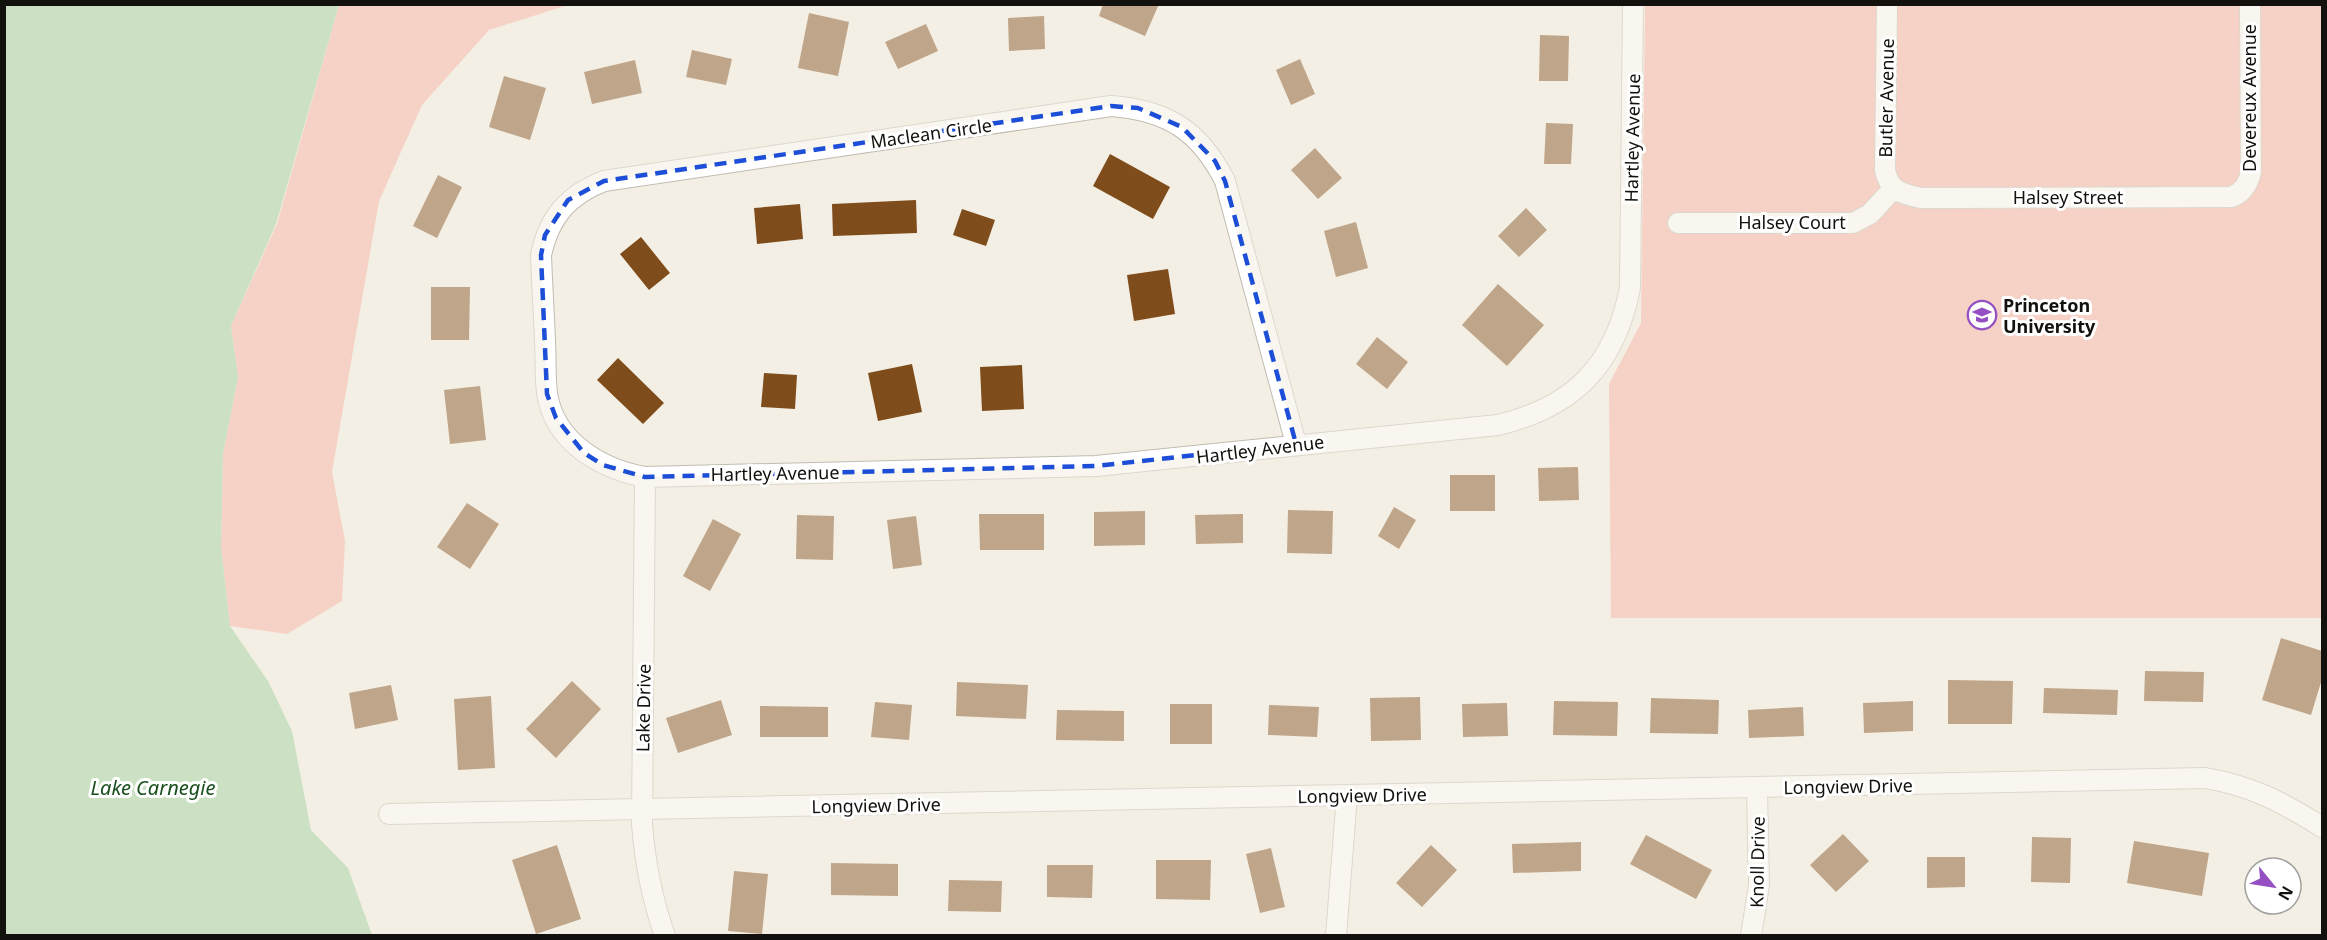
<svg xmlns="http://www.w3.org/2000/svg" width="2327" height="940" viewBox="0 0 2327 940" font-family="'Noto Sans',sans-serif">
  <rect width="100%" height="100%" fill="#f4efe4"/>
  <path fill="#f7af9f" d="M 339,5 L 568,5 L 489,30 L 422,105 L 379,201 L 332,472 L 345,541 L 342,601 L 287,634 L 230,626 L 221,547 L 223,454 L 238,377 L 231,326 L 277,224 Z
    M 1645,5 L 2322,5 L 2322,618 L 1611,618 L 1609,384 L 1641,323 Z"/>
  <path fill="#9bd09b" d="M 5,4 L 339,5 L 276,224 L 231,326 L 238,377 L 223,454 L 221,547 L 230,626 L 268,681 L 292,731 L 311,830 L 348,868 L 372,935 L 5,935 Z"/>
  <path fill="#7f4c1b" d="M 1103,4 L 1159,4 L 1145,36 L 1099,16 Z
    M 809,13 L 849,22 L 838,76 L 798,68 Z
    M 1044,16 L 1045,49 L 1009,51 L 1008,18 Z
    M 926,24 L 938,51 L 898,69 L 885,42 Z
    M 1540,35 L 1569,36 L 1568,81 L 1539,81 Z
    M 692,50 L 732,59 L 726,85 L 686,77 Z
    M 1300,59 L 1315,94 L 1291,105 L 1276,70 Z
    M 635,60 L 642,93 L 592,104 L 584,72 Z
    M 504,76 L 546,88 L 530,140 L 489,127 Z
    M 1546,123 L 1573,124 L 1571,164 L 1544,164 Z
    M 1315,148 L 1342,178 L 1318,199 L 1291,170 Z
    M 1110,154 L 1170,187 L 1153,219 L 1093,186 Z
    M 438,175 L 462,187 L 437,238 L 413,226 Z
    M 916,200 L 917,233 L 833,236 L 832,204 Z
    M 800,204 L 803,239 L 757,244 L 754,208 Z
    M 1526,208 L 1547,230 L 1519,257 L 1498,236 Z
    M 962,209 L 995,220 L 986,246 L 953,235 Z
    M 1356,222 L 1368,268 L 1336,277 L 1324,231 Z
    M 641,237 L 670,273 L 649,290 L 620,254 Z
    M 1168,269 L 1175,314 L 1134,321 L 1127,275 Z
    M 1498,284 L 1544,325 L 1507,366 L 1462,325 Z
    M 431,287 L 470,287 L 469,340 L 431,340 Z
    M 1377,337 L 1408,362 L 1387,389 L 1356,364 Z
    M 618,358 L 664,403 L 643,424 L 597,380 Z
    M 912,364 L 922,412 L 878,421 L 868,373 Z
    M 1022,365 L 1024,409 L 982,411 L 980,367 Z
    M 764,373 L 797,375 L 795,409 L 761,407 Z
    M 480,386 L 486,440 L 450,444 L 444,390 Z
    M 1578,467 L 1579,500 L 1539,501 L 1538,468 Z
    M 1450,475 L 1495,475 L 1495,511 L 1450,511 Z
    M 467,503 L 499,524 L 470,569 L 437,547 Z
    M 1394,507 L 1416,520 L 1399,549 L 1378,536 Z
    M 1288,510 L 1333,511 L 1332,554 L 1287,553 Z
    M 1145,511 L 1145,545 L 1094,546 L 1094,512 Z
    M 979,514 L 1044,514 L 1044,550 L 980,550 Z
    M 1243,514 L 1243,543 L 1196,544 L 1195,515 Z
    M 797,515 L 834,516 L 833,560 L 796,559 Z
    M 916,516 L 922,565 L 893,569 L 887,520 Z
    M 713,519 L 741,534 L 710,591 L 683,576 Z
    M 2281,638 L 2322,651 L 2322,679 L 2311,715 L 2262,700 Z
    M 2145,671 L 2204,672 L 2203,702 L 2144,701 Z
    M 1948,680 L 2013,681 L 2012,724 L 1948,724 Z
    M 572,681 L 601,709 L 556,758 L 526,729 Z
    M 957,682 L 1028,685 L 1026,719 L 956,716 Z
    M 391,685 L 398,720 L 355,729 L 349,693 Z
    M 2044,688 L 2118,690 L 2117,715 L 2043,713 Z
    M 491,696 L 495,768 L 458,770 L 454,699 Z
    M 1420,697 L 1421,740 L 1371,741 L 1370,698 Z
    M 1651,698 L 1719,700 L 1718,734 L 1650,733 Z
    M 721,700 L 732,735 L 678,753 L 666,718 Z
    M 1554,701 L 1618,702 L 1617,736 L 1553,735 Z
    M 1913,701 L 1913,731 L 1864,733 L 1863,703 Z
    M 875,702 L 912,705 L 909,740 L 871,737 Z
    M 1507,703 L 1508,736 L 1463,737 L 1462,704 Z
    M 1170,704 L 1212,704 L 1212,744 L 1170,744 Z
    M 1269,705 L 1319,707 L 1317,737 L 1268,735 Z
    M 760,706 L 828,707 L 828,737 L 760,737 Z
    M 1803,707 L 1804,736 L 1749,738 L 1748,710 Z
    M 1057,710 L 1124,711 L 1124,741 L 1056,740 Z
    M 1843,834 L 1869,861 L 1836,892 L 1810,865 Z
    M 1646,835 L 1712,870 L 1696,899 L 1630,864 Z
    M 2032,837 L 2071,838 L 2070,883 L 2031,882 Z
    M 2134,841 L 2209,853 L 2202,896 L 2127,883 Z
    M 1581,842 L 1581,871 L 1513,873 L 1512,844 Z
    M 557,845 L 581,919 L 536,934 L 512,860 Z
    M 1431,845 L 1457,870 L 1422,907 L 1396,883 Z
    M 1271,848 L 1285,907 L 1260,913 L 1246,854 Z
    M 1927,857 L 1965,857 L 1965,887 L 1927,888 Z
    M 1156,860 L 1211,860 L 1210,900 L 1156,899 Z
    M 831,863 L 898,864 L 898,896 L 831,895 Z
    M 1047,865 L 1093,865 L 1092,898 L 1047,897 Z
    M 734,871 L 768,874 L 762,934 L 728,931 Z
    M 949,880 L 1002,881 L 1001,912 L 948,911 Z"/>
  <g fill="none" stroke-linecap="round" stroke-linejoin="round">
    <g stroke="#c1bcb1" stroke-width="22">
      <path id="minor" d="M 1887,4 L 1885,170 C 1889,191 1902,194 1921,198 L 2231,197 C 2243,193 2248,184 2251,172 L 2250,4
        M 1678,223 L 1853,223 L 1870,214 L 1893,189
        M 1296,444 L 1225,181 C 1200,131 1167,110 1111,106 L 604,181 C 568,195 549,217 541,255 C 542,284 544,313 545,342 C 546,359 545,377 547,393 C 554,442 601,469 645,477 L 1096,466 L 1498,425 C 1574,407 1615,365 1630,288 L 1633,4
        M 645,477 L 642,824 C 645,863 652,899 665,936
        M 389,814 L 2205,778 C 2252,786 2282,802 2322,827
        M 1336,936 L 1347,795
        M 1751,936 L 1759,885 L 1757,788"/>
    </g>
    <use href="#minor" stroke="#fff" stroke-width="20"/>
  </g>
  <path d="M0 0H2327V940H0ZM 1111,106 L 1138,108 L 1182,127 L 1215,161 L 1225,181 L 1296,444 L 1096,466 L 645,477 L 603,465 L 584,453 L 556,418 L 547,394 L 541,255 L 545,235 L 568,200 L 604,181 Z" fill="#f4efe4" fill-opacity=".55" fill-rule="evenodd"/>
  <path fill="none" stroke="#1d4ed8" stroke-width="4.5" stroke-dasharray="12 8" stroke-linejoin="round" d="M 1111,106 L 1138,108 L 1182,127 L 1215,161 L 1225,181 L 1296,444 L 1096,466 L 645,477 L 603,465 L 584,453 L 556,418 L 547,394 L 541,255 L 545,235 L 568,200 L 604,181 Z"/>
  <defs>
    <g id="university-ring" transform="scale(1.5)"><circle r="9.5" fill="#fff" stroke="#944fc3" stroke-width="1.5"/><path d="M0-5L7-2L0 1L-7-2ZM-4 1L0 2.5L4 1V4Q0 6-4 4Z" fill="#944fc3"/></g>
  </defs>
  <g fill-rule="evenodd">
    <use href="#university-ring" x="1982" y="315"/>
  </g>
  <g text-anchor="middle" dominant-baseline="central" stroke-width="6" stroke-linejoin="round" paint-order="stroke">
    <g font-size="18" fill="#13110d" stroke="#fff">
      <text transform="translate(1886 98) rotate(-89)">Butler Avenue</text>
      <text transform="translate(2249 98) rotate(-90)">Devereux Avenue</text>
      <text transform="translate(931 133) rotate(-8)">Maclean Circle</text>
      <text transform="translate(1632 138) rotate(-89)">Hartley Avenue</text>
      <text x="2068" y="197">Halsey Street</text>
      <text x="1792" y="222">Halsey Court</text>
      <text transform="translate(1260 449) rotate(-7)">Hartley Avenue</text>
      <text transform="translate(775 473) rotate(-1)">Hartley Avenue</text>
      <text transform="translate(643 708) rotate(-89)">Lake Drive</text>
      <text transform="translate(1848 786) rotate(-1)">Longview Drive</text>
      <text transform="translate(1362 795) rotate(-1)">Longview Drive</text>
      <text transform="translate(876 805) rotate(-1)">Longview Drive</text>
      <text transform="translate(1757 862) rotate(-89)">Knoll Drive</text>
    </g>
    <g font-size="18" font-weight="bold" fill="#13110d" stroke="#fff" text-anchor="start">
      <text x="2003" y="305">Princeton<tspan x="2003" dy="21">University</tspan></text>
    </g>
    <g font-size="20" font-style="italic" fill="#184e1c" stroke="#fff">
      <text x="153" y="787">Lake Carnegie</text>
    </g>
  </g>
  <rect width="2327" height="940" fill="none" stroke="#13110d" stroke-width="12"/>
  <g transform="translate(2273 886) rotate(120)"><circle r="28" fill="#ffffff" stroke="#a1a09e" stroke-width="1.5"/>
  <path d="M0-4.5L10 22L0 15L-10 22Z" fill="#944fc3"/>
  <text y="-9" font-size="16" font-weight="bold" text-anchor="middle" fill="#13110d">N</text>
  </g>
</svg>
